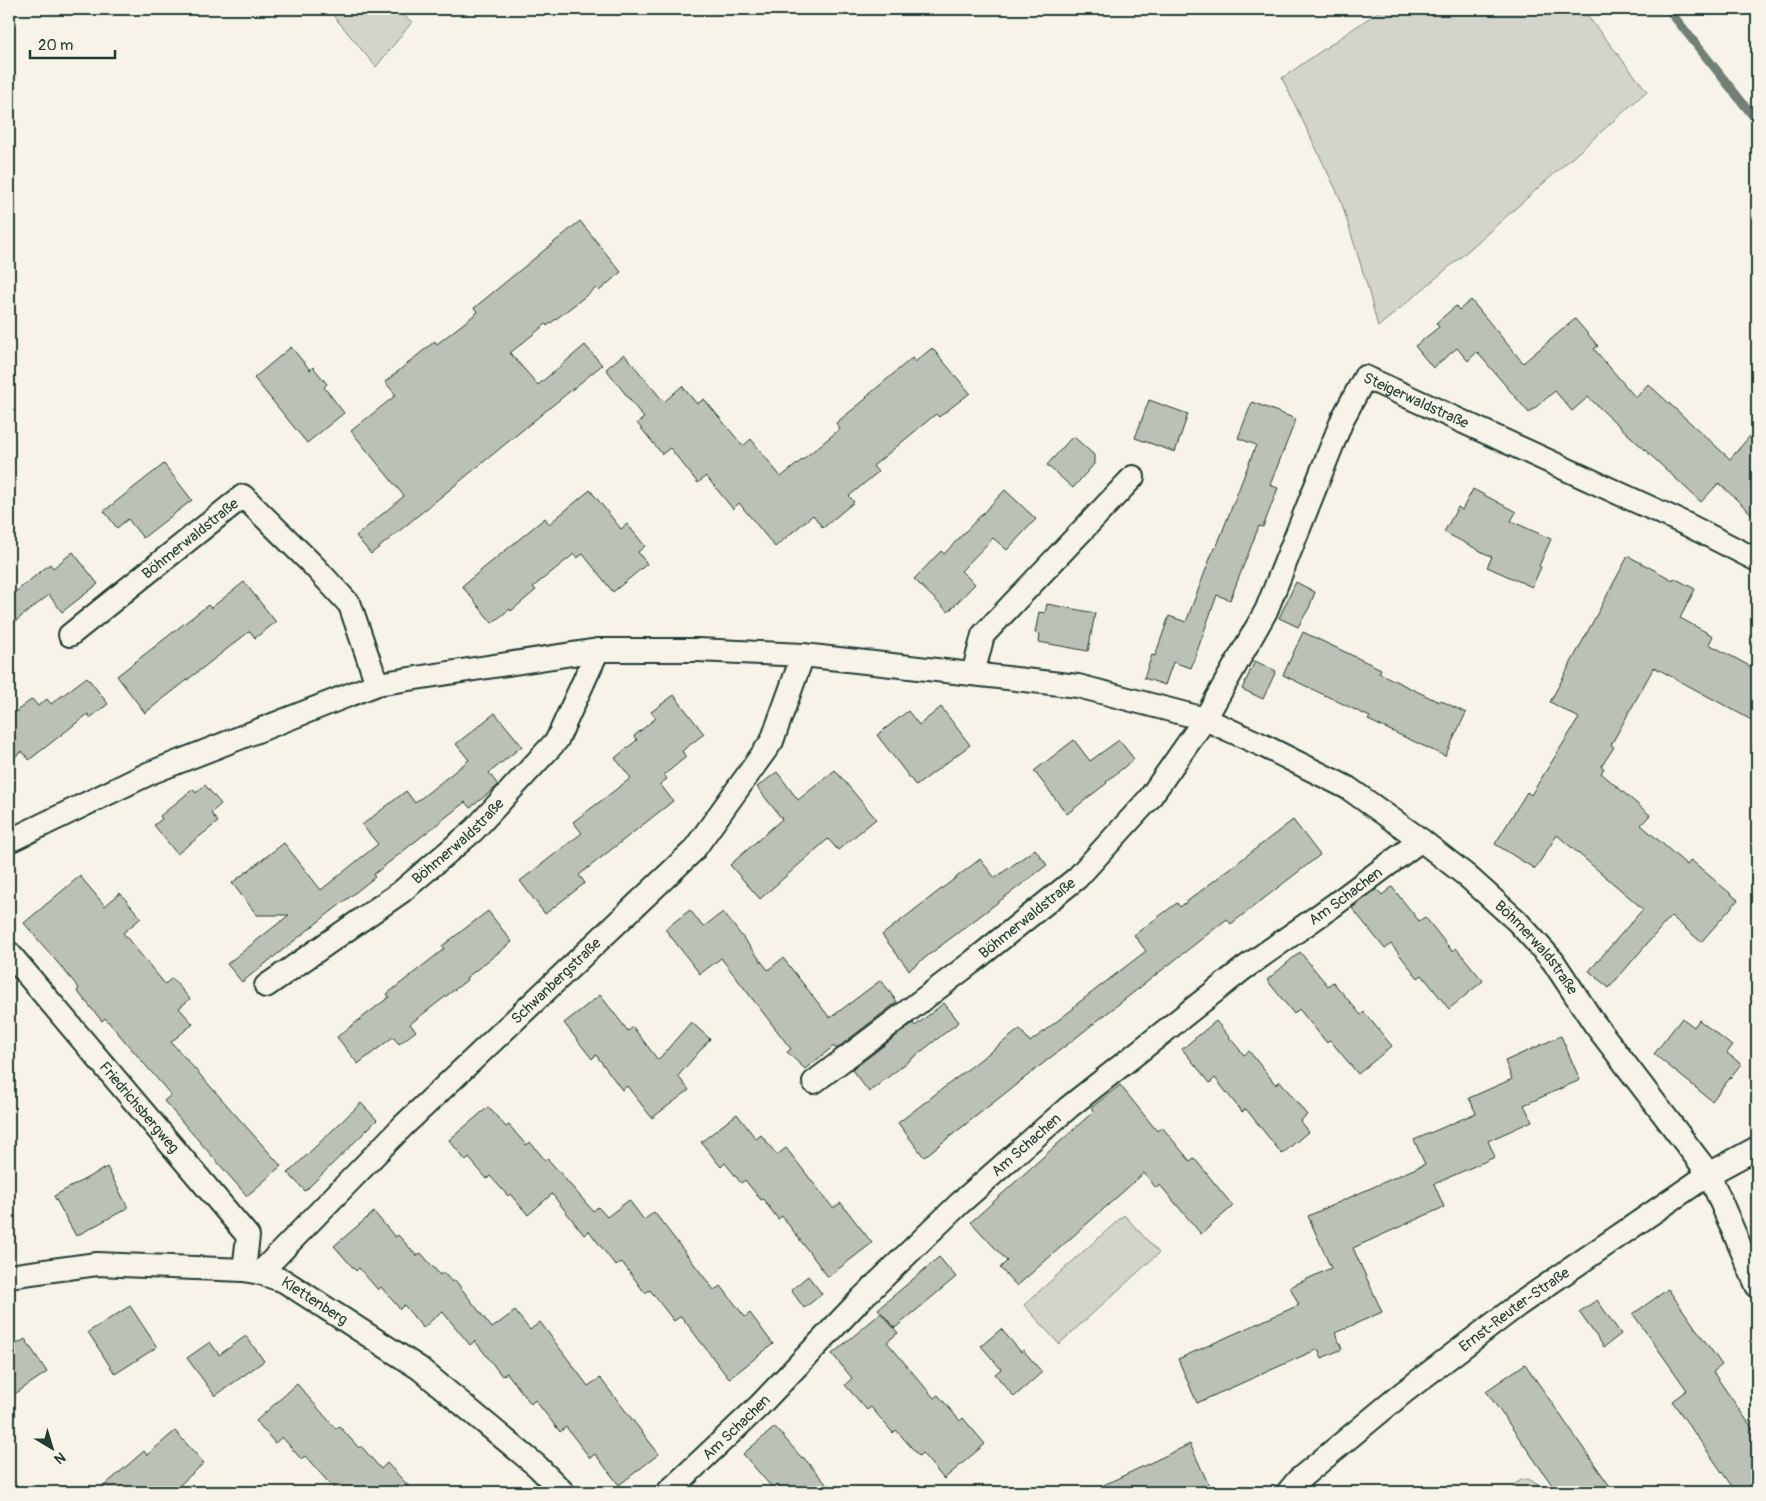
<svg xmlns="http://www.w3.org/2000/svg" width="1766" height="1501" viewBox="0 0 1766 1501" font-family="Pangolin,sans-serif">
  <rect width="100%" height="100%" fill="#f7f3e8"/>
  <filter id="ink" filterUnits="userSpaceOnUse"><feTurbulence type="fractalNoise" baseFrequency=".02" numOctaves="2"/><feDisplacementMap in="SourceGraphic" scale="10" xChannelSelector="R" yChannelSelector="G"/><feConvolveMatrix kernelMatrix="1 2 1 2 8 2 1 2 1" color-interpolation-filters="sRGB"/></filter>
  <g filter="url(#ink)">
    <path fill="#d3d5ca" stroke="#79897f" d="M 328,9 L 394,9 L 412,22 L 376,67 Z
      M 1382,9 L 1582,9 L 1647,91 L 1462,256 L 1378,327 L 1367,285 L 1340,198 L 1282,78 Z
      M 1124,1215 L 1159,1253 L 1059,1344 L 1024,1305 Z
      M 1528,1479 L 1537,1484 L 1541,1492 L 1511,1492 C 1513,1483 1519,1480 1528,1479 Z"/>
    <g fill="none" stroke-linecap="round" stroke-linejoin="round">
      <path stroke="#6f8077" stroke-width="9" d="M 1668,9 L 1757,121"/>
    </g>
    <path fill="#bbc1b6" stroke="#1f3d34" d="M 580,221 L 621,272 L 599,291 L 596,288 L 547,326 L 546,324 L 510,353 L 538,385 L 585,345 L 602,365 L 371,554 L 356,536 L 404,496 L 351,431 L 396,395 L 385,382 L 435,341 L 437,344 L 478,312 L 474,308 Z
      M 1471,300 L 1523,363 L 1575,319 L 1598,346 L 1594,349 L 1636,398 L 1648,384 L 1730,459 L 1757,428 L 1757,519 L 1719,483 L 1701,502 L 1588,397 L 1572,411 L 1555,391 L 1529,413 L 1477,352 L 1468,361 L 1457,348 L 1433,368 L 1415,346 L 1439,327 L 1436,323 L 1456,306 L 1459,310 Z
      M 291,347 L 310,370 L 313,367 L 327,384 L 324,387 L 344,413 L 307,443 L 254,378 Z
      M 932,348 L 970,393 L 939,417 L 936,414 L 873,466 L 878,472 L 849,496 L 854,502 L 823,528 L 813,515 L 775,547 L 739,503 L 733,509 L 706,476 L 698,483 L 670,448 L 662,454 L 637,423 L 644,418 L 606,369 L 624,354 L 664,402 L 682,386 L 697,404 L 704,399 L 743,446 L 751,439 L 781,477 L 840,429 L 836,423 L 867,398 L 866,397 L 912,358 L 915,362 Z
      M 1149,400 L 1188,414 L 1175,452 L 1135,438 Z
      M 1252,402 L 1296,419 L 1270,485 L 1278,488 L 1263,527 L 1259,526 L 1230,600 L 1217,595 L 1191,668 L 1173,662 L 1165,685 L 1144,678 L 1152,655 L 1155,656 L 1169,616 L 1186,622 L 1214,548 L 1216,548 L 1256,445 L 1238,438 Z
      M 1073,436 L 1094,455 L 1094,464 L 1073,488 L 1047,465 Z
      M 164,464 L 192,500 L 143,538 L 128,519 L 117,528 L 104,511 Z
      M 1473,489 L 1516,512 L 1511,521 L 1551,539 L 1539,566 L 1541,567 L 1532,587 L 1487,567 L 1492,557 L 1444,532 L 1458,507 L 1462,510 Z
      M 590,490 L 621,529 L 627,524 L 645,546 L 638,552 L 647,564 L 613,592 L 583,554 L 577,558 L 574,554 L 533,587 L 536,590 L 511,611 L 510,609 L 492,623 L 462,586 L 545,518 L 549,524 Z
      M 1005,490 L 1036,519 L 1007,550 L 993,538 L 961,571 L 975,584 L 948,612 L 914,579 L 941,551 L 944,554 Z
      M 73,552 L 98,584 L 62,612 L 49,595 L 9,626 L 9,597 L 50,564 L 53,568 Z
      M 1628,556 L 1673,580 L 1674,578 L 1695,589 L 1680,618 L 1713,636 L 1709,644 L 1757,670 L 1757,723 L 1654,667 L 1611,745 L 1614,747 L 1601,767 L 1604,768 L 1601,773 L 1650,815 L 1641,825 L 1687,865 L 1691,860 L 1738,900 L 1701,942 L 1671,916 L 1609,988 L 1589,971 L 1643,909 L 1557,835 L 1535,869 L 1495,844 L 1527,792 L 1531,795 L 1579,718 L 1550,702 Z
      M 244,582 L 276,622 L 255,638 L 250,631 L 145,713 L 117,676 L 208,605 L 211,608 Z
      M 1296,582 L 1315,592 L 1309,608 L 1298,627 L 1279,618 Z
      M 1047,604 L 1095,613 L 1088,651 L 1039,642 L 1040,634 L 1035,633 L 1039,612 L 1045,613 Z
      M 1303,632 L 1381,669 L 1379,673 L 1439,702 L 1440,700 L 1466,713 L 1445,756 L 1368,720 L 1370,717 L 1283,675 Z
      M 1255,661 L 1276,671 L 1263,699 L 1242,689 Z
      M 87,677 L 108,704 L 90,718 L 88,714 L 29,760 L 22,751 L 9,762 L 9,717 L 32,699 L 38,706 L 47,699 L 51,704 Z
      M 674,695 L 704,734 L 682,751 L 686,757 L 664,775 L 667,779 L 660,784 L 673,801 L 579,875 L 585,883 L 545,914 L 520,881 L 582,833 L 573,822 L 631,778 L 615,758 L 637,740 L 634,736 L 656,718 L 651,712 Z
      M 941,707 L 970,745 L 916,786 L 877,735 L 908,711 L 919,725 Z
      M 495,713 L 522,746 L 489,773 L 498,785 L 495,788 L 470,808 L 465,802 L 373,875 L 375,877 L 242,982 L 227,964 L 289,915 L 257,915 L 232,883 L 284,843 L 321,890 L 378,844 L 362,825 L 406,791 L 415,803 L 469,760 L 456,744 Z
      M 1074,740 L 1090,761 L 1119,740 L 1134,759 L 1106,782 L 1107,783 L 1067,814 L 1034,771 Z
      M 835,770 L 876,819 L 838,850 L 828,839 L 760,899 L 730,865 L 782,819 L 757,787 L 777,772 L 798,800 Z
      M 205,785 L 221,804 L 211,813 L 218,822 L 177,854 L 154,825 L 162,819 L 160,816 L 193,789 L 196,793 Z
      M 1293,820 L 1320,855 L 1231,924 L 1227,919 L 924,1157 L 898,1123 L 1020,1029 L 1030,1042 L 1074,1008 L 1073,1007 L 1146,951 L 1134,935 L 1177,903 L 1180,907 Z
      M 1035,849 L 1047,865 L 909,970 L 882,935 L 980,859 L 995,878 Z
      M 80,876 L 105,906 L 120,893 L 141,918 L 123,933 L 165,984 L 172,978 L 190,999 L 179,1008 L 193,1024 L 171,1042 L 281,1166 L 247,1196 L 164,1101 L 171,1095 L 105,1018 L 102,1021 L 77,991 L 79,988 L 24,923 Z
      M 1392,887 L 1419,921 L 1425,917 L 1452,951 L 1456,948 L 1483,981 L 1449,1009 L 1422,975 L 1418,978 L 1391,944 L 1385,949 L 1352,908 L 1377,889 L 1382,895 Z
      M 690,910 L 703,927 L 723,912 L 768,970 L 783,958 L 830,1018 L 881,980 L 897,1002 L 836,1049 L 834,1046 L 805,1069 L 787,1052 L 791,1049 L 721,958 L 700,974 L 665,929 Z
      M 488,911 L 512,942 L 466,978 L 467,980 L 410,1024 L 416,1031 L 399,1044 L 393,1037 L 358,1064 L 337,1037 L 389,997 L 387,994 L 444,949 L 442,946 Z
      M 1300,952 L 1328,986 L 1333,982 L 1361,1015 L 1364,1012 L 1392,1046 L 1358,1074 L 1330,1040 L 1327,1043 L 1299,1009 L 1294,1014 L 1267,980 Z
      M 600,995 L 628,1031 L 633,1027 L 658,1060 L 691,1022 L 710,1039 L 678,1076 L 689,1090 L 652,1118 L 627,1086 L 622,1090 L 596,1055 L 592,1059 L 564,1023 Z
      M 944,1003 L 959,1022 L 869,1092 L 852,1070 L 913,1023 L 915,1026 Z
      M 1682,1018 L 1694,1027 L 1699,1020 L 1732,1046 L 1727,1053 L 1741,1064 L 1712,1101 L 1654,1054 Z
      M 1216,1021 L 1244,1055 L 1249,1051 L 1276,1085 L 1280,1081 L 1307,1115 L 1300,1121 L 1308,1132 L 1282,1154 L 1246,1109 L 1242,1112 L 1215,1078 L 1210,1083 L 1182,1049 Z
      M 1561,1036 L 1580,1080 L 1524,1105 L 1532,1121 L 1488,1141 L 1495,1157 L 1434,1184 L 1444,1207 L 1353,1248 L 1382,1312 L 1335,1333 L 1342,1349 L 1322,1358 L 1318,1349 L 1197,1403 L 1178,1359 L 1299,1305 L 1290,1287 L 1331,1268 L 1308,1216 L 1425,1164 L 1414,1140 L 1476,1113 L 1469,1098 L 1512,1079 L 1505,1061 Z
      M 1120,1085 L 1157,1131 L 1162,1127 L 1190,1161 L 1194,1158 L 1233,1206 L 1201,1234 L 1160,1185 L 1156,1188 L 1144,1173 L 1017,1286 L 1000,1268 L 1007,1261 L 971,1222 L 1094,1111 L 1091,1108 Z
      M 361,1103 L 377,1120 L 305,1191 L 288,1173 Z
      M 488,1107 L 506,1127 L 509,1125 L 526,1145 L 530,1142 L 545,1160 L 547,1158 L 593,1211 L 598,1207 L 607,1217 L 629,1200 L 644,1220 L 654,1212 L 714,1290 L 721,1286 L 745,1317 L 750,1313 L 773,1344 L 729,1379 L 681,1316 L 674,1321 L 650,1290 L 645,1293 L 622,1262 L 616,1266 L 589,1231 L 584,1235 L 552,1194 L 528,1215 L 510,1194 L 508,1196 L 490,1176 L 487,1179 L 469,1158 L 466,1161 L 449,1140 Z
      M 737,1114 L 756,1139 L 761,1135 L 777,1155 L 786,1148 L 833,1208 L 841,1203 L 872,1243 L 828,1277 L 782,1216 L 778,1219 L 763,1199 L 761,1200 L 745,1180 L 741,1183 L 725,1163 L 721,1167 L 701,1142 Z
      M 107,1167 L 128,1208 L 76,1236 L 54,1196 Z
      M 374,1212 L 395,1237 L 398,1235 L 417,1256 L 421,1253 L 440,1275 L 443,1272 L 452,1282 L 455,1280 L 492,1328 L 515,1311 L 530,1330 L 540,1322 L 588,1386 L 600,1378 L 659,1454 L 619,1485 L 595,1454 L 590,1458 L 566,1427 L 560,1432 L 535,1400 L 531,1404 L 507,1373 L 502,1376 L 475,1341 L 470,1345 L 442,1311 L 423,1328 L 404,1305 L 400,1309 L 381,1287 L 378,1290 L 359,1268 L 356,1271 L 334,1246 Z
      M 939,1257 L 956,1277 L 895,1328 L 878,1309 Z
      M 808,1276 L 822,1294 L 804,1308 L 791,1290 Z
      M 1668,1289 L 1722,1365 L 1713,1372 L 1757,1435 L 1757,1492 L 1736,1492 L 1672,1401 L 1687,1390 L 1633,1314 Z
      M 1597,1300 L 1621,1334 L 1604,1347 L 1579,1312 Z
      M 130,1306 L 157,1347 L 115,1374 L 88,1332 Z
      M 881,1313 L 898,1333 L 887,1342 L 934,1398 L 938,1395 L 960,1421 L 963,1418 L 985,1444 L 944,1479 L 922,1453 L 919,1456 L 896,1430 L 893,1433 L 871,1407 L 867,1410 L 845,1385 L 852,1378 L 832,1354 Z
      M 1001,1329 L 1021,1352 L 1023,1350 L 1042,1372 L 1014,1397 L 995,1374 L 1001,1369 L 981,1346 Z
      M 246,1336 L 264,1361 L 215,1396 L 187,1358 L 210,1342 L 219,1355 Z
      M 25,1339 L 47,1372 L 9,1398 L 9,1349 Z
      M 1525,1364 L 1574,1435 L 1614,1492 L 1557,1492 L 1486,1391 Z
      M 297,1384 L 336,1429 L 339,1426 L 359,1448 L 361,1446 L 381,1469 L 387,1463 L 414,1492 L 337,1492 L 305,1456 L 301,1459 L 282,1437 L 275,1443 L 256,1421 Z
      M 775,1427 L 802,1458 L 803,1457 L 833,1492 L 776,1492 L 743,1454 Z
      M 175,1431 L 204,1463 L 172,1492 L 97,1492 L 144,1451 L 147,1455 Z
      M 1190,1444 L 1212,1492 L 1089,1492 Z"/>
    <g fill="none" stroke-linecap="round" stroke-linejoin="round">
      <g stroke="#1f3d34" stroke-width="26">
        <g id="minor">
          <path id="s1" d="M 70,635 L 243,496 L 313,565 L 350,605 L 377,684"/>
          <path d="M 973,674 L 983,635 L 1133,477"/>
          <path id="s2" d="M 9,841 L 150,773 L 377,684 L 598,650 L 698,650 L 803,655 L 1078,686 L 1205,719 L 1262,745 L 1348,788 L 1421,840 L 1467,876 L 1517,921 L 1553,961 L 1594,1023 L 1709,1174 L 1757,1286"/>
          <path id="s3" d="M 9,953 L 248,1236 L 244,1270"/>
          <path id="s4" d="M 266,986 L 401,892 L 474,830 L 557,740 L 598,650"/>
          <path id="s5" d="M 814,1082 L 971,963 L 1077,878 L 1149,799 L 1205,719 L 1266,611 L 1343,418 L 1365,377 L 1688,525 L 1757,560"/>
          <path id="s6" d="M 260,1273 L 403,1126 L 693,851 L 772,741 L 803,655"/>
          <path id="s7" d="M 9,1276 L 97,1264 L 244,1270 L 260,1273 L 284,1281 L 419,1368 L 537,1466 L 563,1492"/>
          <path id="s8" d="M 668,1492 L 759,1406 L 861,1299 L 959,1204 L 1069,1107 L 1243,969 L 1334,905 L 1421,840"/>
          <path id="s9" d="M 1288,1492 L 1298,1480 L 1404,1392 L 1518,1305 L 1709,1174 L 1757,1148"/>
        </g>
      </g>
      <use href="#minor" stroke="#f7f3e8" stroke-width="22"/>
    </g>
  </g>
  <g text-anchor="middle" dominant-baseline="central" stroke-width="4" stroke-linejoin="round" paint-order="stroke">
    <g font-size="15" fill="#1f3d34" stroke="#f7f3e8">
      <text stroke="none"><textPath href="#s5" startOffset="972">Steigerwaldstraße</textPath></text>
      <text stroke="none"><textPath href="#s1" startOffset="154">Böhmerwaldstraße</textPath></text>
      <text stroke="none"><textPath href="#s4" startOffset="241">Böhmerwaldstraße</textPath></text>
      <text stroke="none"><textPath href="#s8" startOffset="904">Am Schachen</textPath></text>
      <text stroke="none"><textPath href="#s5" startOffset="269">Böhmerwaldstraße</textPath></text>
      <text stroke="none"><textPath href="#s2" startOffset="1644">Böhmerwaldstraße</textPath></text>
      <text stroke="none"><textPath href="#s6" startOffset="416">Schwanbergstraße</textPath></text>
      <text stroke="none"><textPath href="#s3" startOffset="202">Friedrichsbergweg</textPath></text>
      <text stroke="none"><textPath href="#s8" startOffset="499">Am Schachen</textPath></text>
      <text stroke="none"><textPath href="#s7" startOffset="314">Klettenberg</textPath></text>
      <text stroke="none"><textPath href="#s9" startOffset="291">Ernst-Reuter-Straße</textPath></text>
      <text stroke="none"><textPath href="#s8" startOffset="94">Am Schachen</textPath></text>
    </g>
  </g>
  <rect width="1766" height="1501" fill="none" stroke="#f7f3e8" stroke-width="30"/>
  <rect x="15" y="15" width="1736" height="1471" fill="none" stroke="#1f3d34" stroke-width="2" filter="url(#ink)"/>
  <g transform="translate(52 1448) rotate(142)" stroke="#f7f3e8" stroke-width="4" paint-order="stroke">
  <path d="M0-4L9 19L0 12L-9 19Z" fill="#1f3d34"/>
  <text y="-8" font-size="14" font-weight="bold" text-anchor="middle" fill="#1f3d34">N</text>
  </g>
  <path d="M30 50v8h85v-8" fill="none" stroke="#1f3d34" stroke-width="2.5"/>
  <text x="38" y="50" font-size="15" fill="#1f3d34" stroke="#f7f3e8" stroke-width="4" paint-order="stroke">20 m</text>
</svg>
